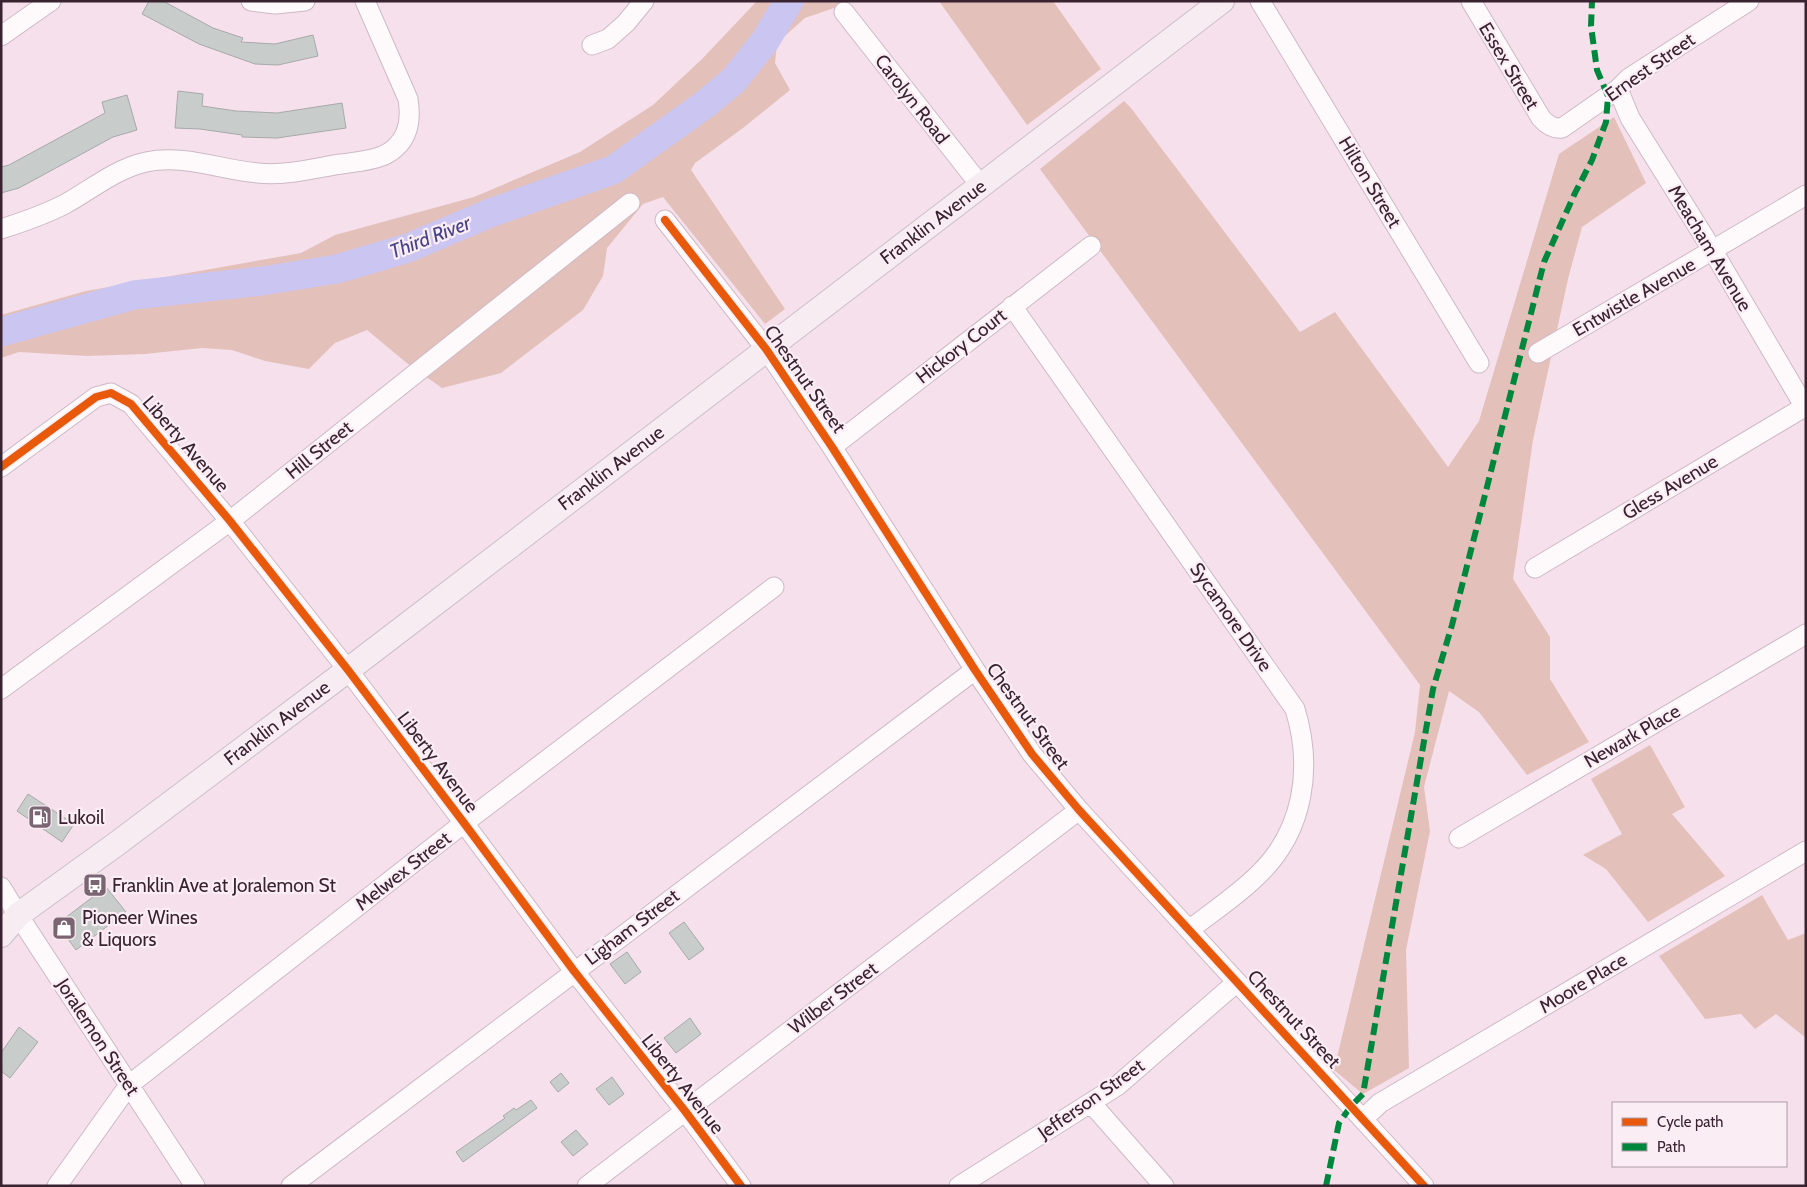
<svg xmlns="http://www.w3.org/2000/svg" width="1807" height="1187" viewBox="0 0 1807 1187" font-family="Cabin,sans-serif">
  <rect width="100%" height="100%" fill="#f5e0ec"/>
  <path fill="#e4c0ba" d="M 757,1 L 846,1 L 834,8 L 805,18 L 777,43 L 775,63 L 790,90 L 743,128 L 695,163 L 691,170 L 785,309 L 765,324 L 663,197 L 643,204 L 607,248 L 603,276 L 583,310 L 501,373 L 442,388 L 408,364 L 367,330 L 335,343 L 309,369 L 265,361 L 232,350 L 202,348 L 145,354 L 87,356 L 19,352 L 1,358 L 1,315 L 86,291 L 301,253 L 335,235 L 474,197 L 580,152 L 653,105 L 702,59 Z
    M 939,1 L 1053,1 L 1101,69 L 1027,125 Z
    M 1124,101 L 1131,108 L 1300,332 L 1335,312 L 1448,467 L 1479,421 L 1559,154 L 1614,117 L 1646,183 L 1582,227 L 1568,279 L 1533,440 L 1513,579 L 1550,637 L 1550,679 L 1589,742 L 1527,775 L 1479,712 L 1449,691 L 1424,787 L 1430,831 L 1406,950 L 1409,1068 L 1363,1094 L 1334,1070 L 1415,732 L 1420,685 L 1040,169 Z
    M 1650,745 L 1685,807 L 1672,814 L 1725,876 L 1648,922 L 1606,869 L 1583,855 L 1622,834 L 1591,779 Z
    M 1762,895 L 1788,940 L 1806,933 L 1806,1038 L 1776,1014 L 1755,1029 L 1741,1014 L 1705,1019 L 1659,956 Z"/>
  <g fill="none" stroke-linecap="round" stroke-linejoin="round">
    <path stroke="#cac5f1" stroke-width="29" d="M 1,332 L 134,295 L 262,281 L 337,269 L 408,248 L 490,213 L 613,170 L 704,105 L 734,80 L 765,41 L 789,1"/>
  </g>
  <path fill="#c8cccb" stroke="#a7aaa9" d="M 149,1 L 163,1 L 213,28 L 243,38 L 241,42 L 275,44 L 313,35 L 318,56 L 278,65 L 255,64 L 199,44 L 142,14 Z
    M 178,91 L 203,94 L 202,106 L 236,111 L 277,113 L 342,103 L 346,128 L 277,138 L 242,137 L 242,135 L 200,129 L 175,128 Z
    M 127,95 L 137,130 L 113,137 L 19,188 L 1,193 L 1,167 L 9,165 L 105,113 L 102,102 Z
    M 28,794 L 74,824 L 62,842 L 17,811 Z
    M 106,887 L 126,912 L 76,950 L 57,924 Z
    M 684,922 L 704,949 L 689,960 L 669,933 Z
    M 627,952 L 641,972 L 625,984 L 610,964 Z
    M 690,1018 L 701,1034 L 676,1053 L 664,1038 Z
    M 19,1027 L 38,1042 L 10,1078 L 1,1071 L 1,1053 Z
    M 561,1073 L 569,1083 L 558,1092 L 550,1082 Z
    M 612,1077 L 624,1094 L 609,1105 L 596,1089 Z
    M 531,1100 L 537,1108 L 463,1162 L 456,1152 L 505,1118 L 503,1116 L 514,1108 L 516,1110 Z
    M 576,1130 L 588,1144 L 573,1156 L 561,1142 Z"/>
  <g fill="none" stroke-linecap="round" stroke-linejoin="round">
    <g stroke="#cdb9c5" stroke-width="21">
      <path id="minor" d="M 251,1 L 275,4 L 305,1
        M 1260,1 L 1479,363
        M 1471,1 L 1541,118 C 1547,125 1553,129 1562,128 L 1618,89 L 1629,78 L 1749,1
        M 844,12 L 981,186
        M 1,36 L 51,1
        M 592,45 L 608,39 L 626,23 L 644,1
        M 1618,89 L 1630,118 L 1713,251 L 1806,409
        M 665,220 L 766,349 L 832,447 L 975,670 L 1032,754 L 1079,810 L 1424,1186
        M 1,229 C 23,222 44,215 65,204 C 91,190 115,169 146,162 C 184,154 221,170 258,173 C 286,176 315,168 341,164 C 355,162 370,161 382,156 C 387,154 392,151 395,148 C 410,135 411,117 408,99 L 365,1
        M 1012,306 L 1295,709 C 1313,768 1304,831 1258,875 C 1238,895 1212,912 1189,930
        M 1538,353 L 1806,195
        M 832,447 L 1091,246
        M 1,467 L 96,397 L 111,393 L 131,404 L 230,521 L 348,670 L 464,823 L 574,971 L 685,1111 L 741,1186
        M 1535,568 L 1806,406
        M 1,689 L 230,521 L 630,203
        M 1459,838 L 1806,634
        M 1,887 L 18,915 L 195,1186
        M 1091,1103 L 1164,1186
        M 1363,1119 L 1380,1103 L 1806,851
        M 57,1186 L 129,1085 L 464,823 L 774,587
        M 291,1186 L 975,670
        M 587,1186 L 1079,810
        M 959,1186 L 1117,1086 L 1237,982"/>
    </g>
    <g stroke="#ccc0c7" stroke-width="26">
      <path id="major" d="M 1,935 L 18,915 L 115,845 L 348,670 L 1222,1"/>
    </g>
    <use href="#minor" stroke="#fefafc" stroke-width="19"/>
    <use href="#major" stroke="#f7ecf2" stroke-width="24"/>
    <path stroke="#00873e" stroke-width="6" stroke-dasharray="12 6" stroke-linecap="butt" d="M 1326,1186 L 1339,1123 L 1351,1106 L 1363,1094 L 1433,689 L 1452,625 L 1544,262 L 1575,193 L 1592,160 L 1606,122 L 1608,96 L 1597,70 L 1591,26 L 1592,1"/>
    <g stroke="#faedf4" stroke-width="11">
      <path id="cycleway" d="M 665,220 L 766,349 L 832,447 L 975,670 L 1032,754 L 1079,810 L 1424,1186
        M 1,467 L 96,397 L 111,393 L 131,404 L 230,521 L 348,670 L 464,823 L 574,971 L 685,1111 L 741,1186"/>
    </g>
    <use href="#cycleway" stroke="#e8590c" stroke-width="8"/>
  </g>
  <defs>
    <g id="fuel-square" transform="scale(1.25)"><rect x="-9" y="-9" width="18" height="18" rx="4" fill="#7b6572" stroke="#faedf4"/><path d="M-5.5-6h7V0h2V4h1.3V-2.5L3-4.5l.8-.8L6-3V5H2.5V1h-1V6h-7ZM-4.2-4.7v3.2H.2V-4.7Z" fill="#fff"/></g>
    <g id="bus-square" transform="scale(1.25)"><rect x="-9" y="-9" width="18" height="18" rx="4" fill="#7b6572" stroke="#faedf4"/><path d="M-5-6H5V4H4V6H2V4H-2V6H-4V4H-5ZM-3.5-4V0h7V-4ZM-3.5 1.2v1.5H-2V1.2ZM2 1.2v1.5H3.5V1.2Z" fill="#fff"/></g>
    <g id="shop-square" transform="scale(1.25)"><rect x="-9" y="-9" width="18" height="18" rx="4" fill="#7b6572" stroke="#faedf4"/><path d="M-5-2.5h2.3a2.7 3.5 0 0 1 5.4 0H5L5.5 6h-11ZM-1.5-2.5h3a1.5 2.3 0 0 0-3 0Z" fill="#fff"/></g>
  </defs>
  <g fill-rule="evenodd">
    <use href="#fuel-square" x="40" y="817"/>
    <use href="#bus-square" x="95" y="885"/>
    <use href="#shop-square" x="64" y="928"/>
  </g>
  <g text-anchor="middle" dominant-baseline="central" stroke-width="4.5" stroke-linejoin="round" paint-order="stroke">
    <g font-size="19" fill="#3a2331" stroke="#faedf4">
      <text transform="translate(1509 66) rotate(59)">Essex Street</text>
      <text transform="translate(1650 67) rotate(-35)">Ernest Street</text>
      <text transform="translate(912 99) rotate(52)">Carolyn Road</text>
      <text transform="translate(1370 182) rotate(59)">Hilton Street</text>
      <text transform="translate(933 222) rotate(-37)">Franklin Avenue</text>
      <text transform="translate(1710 248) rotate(59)">Meacham Avenue</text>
      <text transform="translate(1634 297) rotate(-30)">Entwistle Avenue</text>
      <text transform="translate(961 346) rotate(-38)">Hickory Court</text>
      <text transform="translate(805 379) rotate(55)">Chestnut Street</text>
      <text transform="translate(186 444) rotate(49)">Liberty Avenue</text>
      <text transform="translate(319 450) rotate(-39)">Hill Street</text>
      <text transform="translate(611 468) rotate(-37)">Franklin Avenue</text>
      <text transform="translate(1670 487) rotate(-31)">Gless Avenue</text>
      <text transform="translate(1231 617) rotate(55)">Sycamore Drive</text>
      <text transform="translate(1028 716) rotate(54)">Chestnut Street</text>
      <text transform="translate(277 723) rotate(-37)">Franklin Avenue</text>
      <text transform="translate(1632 736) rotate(-30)">Newark Place</text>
      <text transform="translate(438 762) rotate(53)">Liberty Avenue</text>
      <text transform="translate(403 871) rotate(-38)">Melwex Street</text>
      <text transform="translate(632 927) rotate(-37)">Ligham Street</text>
      <text transform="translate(1583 983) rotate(-31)">Moore Place</text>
      <text transform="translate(833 998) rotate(-37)">Wilber Street</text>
      <text transform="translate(1294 1019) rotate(47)">Chestnut Street</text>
      <text transform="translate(98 1037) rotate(57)">Joralemon Street</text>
      <text transform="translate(683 1084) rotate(52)">Liberty Avenue</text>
      <text transform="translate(1091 1099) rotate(-35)">Jefferson Street</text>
    </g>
    <g font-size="19" fill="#3a2331" stroke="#faedf4" text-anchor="start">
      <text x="58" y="817">Lukoil</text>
      <text x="112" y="885">Franklin Ave at Joralemon St</text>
      <text x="82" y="917">Pioneer Wines<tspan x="82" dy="22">&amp; Liquors</tspan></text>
    </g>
    <g font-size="20" font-style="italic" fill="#464389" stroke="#faedf4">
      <text transform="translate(430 237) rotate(-21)">Third River</text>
    </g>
  </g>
  <rect width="1807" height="1187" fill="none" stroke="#3a2331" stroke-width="5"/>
  <rect x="1612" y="1102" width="175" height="65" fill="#faedf4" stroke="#ad9ca6"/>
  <rect x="1622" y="1118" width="25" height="8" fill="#e8590c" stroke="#ad9ca6"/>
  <text x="1657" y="1127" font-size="15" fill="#3a2331">Cycle path</text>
  <rect x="1622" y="1143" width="25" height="8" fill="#00873e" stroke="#ad9ca6"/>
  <text x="1657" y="1152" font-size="15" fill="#3a2331">Path</text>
</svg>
